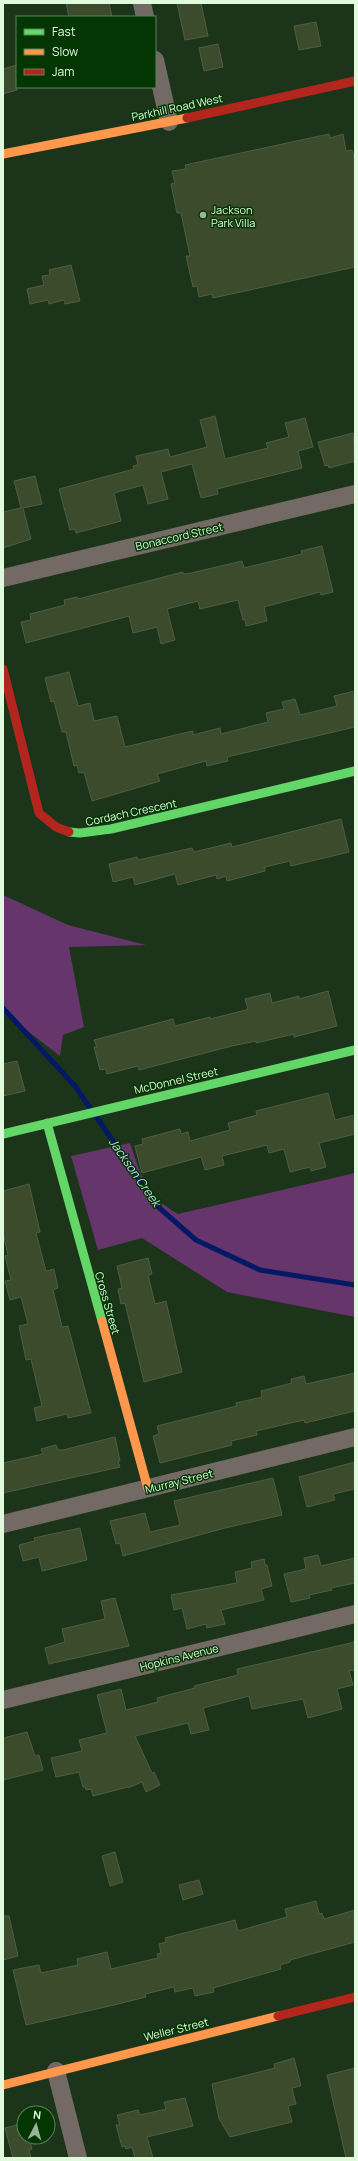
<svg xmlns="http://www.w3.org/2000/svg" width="358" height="2161" viewBox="0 0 358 2161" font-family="Manrope,sans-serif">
  <rect width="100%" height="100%" fill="#1c351a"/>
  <path fill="#65356c" d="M 3,895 L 68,925 L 146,945 L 69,947 L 84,1027 L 63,1035 L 60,1056 L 3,1012 Z
    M 130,1143 C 142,1177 144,1194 178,1214 L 355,1173 L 355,1317 L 227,1292 L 142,1238 L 98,1250 L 71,1156 Z"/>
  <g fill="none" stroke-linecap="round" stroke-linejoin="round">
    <path stroke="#031965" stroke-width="5" d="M 3,1008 L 75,1086 L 90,1108
      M 96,1116 L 156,1205 L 196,1240 L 260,1270 L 355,1285"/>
  </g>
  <path fill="#3c4b2b" stroke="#4e5d44" d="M 66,3 L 109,3 L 112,17 L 69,17 Z
    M 177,3 L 201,3 L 208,36 L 185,40 Z
    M 316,22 L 321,46 L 299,50 L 294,26 Z
    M 218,44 L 223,67 L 204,71 L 199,48 Z
    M 17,65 L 17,90 L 3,94 L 3,69 Z
    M 329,134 L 330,138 L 343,134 L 346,151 L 352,150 L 355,162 L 355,267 L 213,298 L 212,294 L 199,297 L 197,286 L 193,287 L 186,256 L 190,256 L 181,213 L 177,213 L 171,184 L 175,183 L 172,171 L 186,169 L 185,165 Z
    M 71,265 L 80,301 L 65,304 L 64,300 L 49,304 L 48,300 L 30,304 L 27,289 L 44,285 L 42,276 L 50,275 L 49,270 Z
    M 215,416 L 225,459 L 268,448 L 266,443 L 289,437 L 285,423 L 305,418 L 313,447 L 298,451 L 302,468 L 217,489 L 218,494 L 201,498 L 192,464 L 161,472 L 168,499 L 148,504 L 143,485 L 114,493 L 121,521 L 76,533 L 75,529 L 70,530 L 59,489 L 134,469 L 133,466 L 138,465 L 136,456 L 168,449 L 170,457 L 207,447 L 200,420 Z
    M 353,433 L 355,461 L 329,468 L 328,465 L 325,466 L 318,442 Z
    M 35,476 L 42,504 L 23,508 L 31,539 L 3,548 L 3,512 L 21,508 L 14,481 Z
    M 322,546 L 333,592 L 321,595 L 320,592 L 264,607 L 267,621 L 246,626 L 245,619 L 243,620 L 238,600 L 200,609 L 198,601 L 167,609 L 175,640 L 161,644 L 157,627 L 133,633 L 129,616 L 26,643 L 21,622 L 31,620 L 30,614 L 65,605 L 64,600 L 77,597 L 78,599 L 183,572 L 183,574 L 191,573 L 242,561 L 244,568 L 302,554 L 301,551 Z
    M 69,672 L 78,706 L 90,703 L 94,721 L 117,716 L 125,747 L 184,733 L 193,731 L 193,735 L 220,728 L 221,734 L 268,722 L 266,713 L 284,709 L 282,702 L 295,699 L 300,715 L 337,706 L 334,696 L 355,691 L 355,727 L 227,757 L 228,761 L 207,766 L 206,761 L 157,774 L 160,781 L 92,801 L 84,772 L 79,773 L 77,765 L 74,766 L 66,732 L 62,732 L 54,701 L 51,702 L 45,678 Z
    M 341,819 L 349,852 L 291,866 L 290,861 L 265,867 L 265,871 L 227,881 L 226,876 L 217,879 L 216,875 L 178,885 L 175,874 L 135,885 L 133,877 L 113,882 L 109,864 L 137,857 L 138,860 L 192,848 L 194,852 L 231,843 L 232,847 Z
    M 328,991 L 337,1026 L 294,1037 L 294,1034 L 256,1043 L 256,1041 L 232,1046 L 139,1070 L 138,1066 L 107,1074 L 106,1069 L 100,1070 L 94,1047 L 97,1047 L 94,1040 L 173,1019 L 175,1026 L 210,1017 L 210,1019 L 246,1010 L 248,1009 L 245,999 L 270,993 L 272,1003 L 299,996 L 299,999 Z
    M 17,1061 L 25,1091 L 3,1096 L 3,1064 Z
    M 328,1093 L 335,1120 L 355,1115 L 355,1134 L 319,1143 L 326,1167 L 311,1171 L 310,1167 L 290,1172 L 284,1149 L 269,1153 L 267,1145 L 222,1156 L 224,1165 L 205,1170 L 201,1157 L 142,1173 L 135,1146 L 143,1144 L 142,1139 L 180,1129 L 181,1134 L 188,1132 L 190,1141 L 230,1130 L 228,1123 L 257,1115 L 256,1111 Z
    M 29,1184 L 40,1232 L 36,1233 L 46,1271 L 54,1269 L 58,1288 L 53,1290 L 62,1327 L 68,1326 L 91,1413 L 68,1418 L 67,1414 L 37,1421 L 34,1408 L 42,1406 L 31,1359 L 26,1360 L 19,1326 L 28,1324 L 21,1297 L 10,1300 L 5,1281 L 11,1280 L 5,1256 L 8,1255 L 3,1233 L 3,1191 Z
    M 148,1258 L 152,1274 L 148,1275 L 155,1304 L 166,1301 L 182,1372 L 144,1382 L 125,1303 L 121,1304 L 118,1289 L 122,1288 L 117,1266 Z
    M 355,1373 L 355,1411 L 305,1423 L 304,1420 L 256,1431 L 257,1435 L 231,1441 L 232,1445 L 160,1463 L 153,1436 L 159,1434 L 157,1426 L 237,1406 L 236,1403 L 262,1397 L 261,1391 L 292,1383 L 291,1379 L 304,1376 L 306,1384 Z
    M 115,1437 L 120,1461 L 118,1461 L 120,1467 L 3,1493 L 3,1463 L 43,1454 L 41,1449 L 56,1445 L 58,1450 L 63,1450 Z
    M 355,1462 L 355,1489 L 333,1494 L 335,1500 L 307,1507 L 299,1477 Z
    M 273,1478 L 282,1515 L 225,1528 L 123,1556 L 120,1543 L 116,1544 L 110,1521 L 145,1513 L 150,1532 L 180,1525 L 174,1501 Z
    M 80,1528 L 87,1560 L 42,1571 L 39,1557 L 23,1561 L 19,1545 L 35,1541 L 34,1538 Z
    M 318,1555 L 321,1566 L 355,1558 L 355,1583 L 331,1588 L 332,1590 L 309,1595 L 310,1598 L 291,1602 L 284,1574 L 306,1569 L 304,1558 Z
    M 264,1559 L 265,1565 L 267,1565 L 272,1586 L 261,1589 L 264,1600 L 221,1610 L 225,1624 L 207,1628 L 206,1624 L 187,1629 L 182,1608 L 174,1610 L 171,1595 L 237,1583 L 235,1572 L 252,1568 L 251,1562 Z
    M 115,1598 L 129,1646 L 49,1664 L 45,1648 L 65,1642 L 62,1629 L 105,1619 L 101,1601 Z
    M 355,1642 L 355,1670 L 349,1671 L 353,1685 L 337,1689 L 342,1709 L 308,1718 L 303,1699 L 252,1709 L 249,1696 L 203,1708 L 209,1730 L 191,1734 L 188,1723 L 135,1736 L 152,1773 L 154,1772 L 160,1785 L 146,1792 L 142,1782 L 128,1788 L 128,1787 L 93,1796 L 91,1789 L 86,1790 L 85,1787 L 83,1787 L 79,1772 L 56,1777 L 51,1758 L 82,1751 L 79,1740 L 107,1733 L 97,1695 L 121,1689 L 126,1710 L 158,1702 L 157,1698 L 195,1688 L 194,1686 L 238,1675 L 237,1669 Z
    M 27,1732 L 35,1756 L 39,1755 L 43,1770 L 3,1780 L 3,1738 Z
    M 115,1852 L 123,1882 L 110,1886 L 102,1856 Z
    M 199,1880 L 203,1894 L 183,1900 L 179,1885 Z
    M 316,1901 L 319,1914 L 322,1913 L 324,1919 L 355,1910 L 355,1942 L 290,1960 L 290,1962 L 280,1965 L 281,1969 L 213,1988 L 214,1992 L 195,1996 L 193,1988 L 175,1992 L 174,1987 L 145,1994 L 146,1997 L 114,2005 L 26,2025 L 13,1970 L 39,1965 L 41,1973 L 78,1965 L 77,1959 L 107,1952 L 111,1969 L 158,1958 L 157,1954 L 161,1953 L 159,1944 L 166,1942 L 165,1938 L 235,1920 L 238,1931 L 287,1917 L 285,1909 Z
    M 3,1916 L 9,1916 L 18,1956 L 3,1960 Z
    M 294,2058 L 301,2086 L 292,2088 L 296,2104 L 288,2106 L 292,2122 L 230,2137 L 219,2119 L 212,2084 L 275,2068 L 274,2064 Z
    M 355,2068 L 355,2158 L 346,2158 L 327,2075 Z
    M 185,2098 L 193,2126 L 147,2137 L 153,2158 L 135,2158 L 132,2147 L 126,2149 L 125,2146 L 122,2147 L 116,2125 L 120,2125 L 117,2115 L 138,2110 L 140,2115 L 166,2109 L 164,2102 Z
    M 24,2123 L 24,2137 L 29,2137 L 32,2149 L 29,2150 L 31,2158 L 13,2158 L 5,2128 Z"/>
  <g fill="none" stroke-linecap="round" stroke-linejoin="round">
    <path stroke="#746a65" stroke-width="18" d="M 142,3 L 145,17
      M 155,60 L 169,122
      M 3,578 L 355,494
      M 3,1524 L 355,1437
      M 3,1700 L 355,1614
      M 56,2071 L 78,2158"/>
    <path stroke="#63d668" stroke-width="9" d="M 69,832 L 80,833 L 111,829 L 355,771
      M 47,1123 L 102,1321
      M 3,1134 L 355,1050"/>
    <path stroke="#ff974d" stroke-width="9" d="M 3,154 L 187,118
      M 102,1321 L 148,1489
      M 3,2085 L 278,2016"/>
    <path stroke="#b3261e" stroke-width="9" d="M 187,118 L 355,81
      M 3,669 L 39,813 L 56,827 L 69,832
      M 278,2016 L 355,1997"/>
  </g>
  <circle fill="#9bb599" stroke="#033603" stroke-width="1.5" cx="203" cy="215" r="4"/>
  <g text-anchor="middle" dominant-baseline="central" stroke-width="3" stroke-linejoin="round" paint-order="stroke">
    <g font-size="11" fill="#e0fade" stroke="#033603">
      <text transform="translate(177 107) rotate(-12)">Parkhill Road West</text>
      <text transform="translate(179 536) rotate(-13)">Bonaccord Street</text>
      <text transform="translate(131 812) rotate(-12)">Cordach Crescent</text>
      <text transform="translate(176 1080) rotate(-13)">McDonnel Street</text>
      <text transform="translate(108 1303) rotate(74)">Cross Street</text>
      <text transform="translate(179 1481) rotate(-14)">Murray Street</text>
      <text transform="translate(179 1657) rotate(-14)">Hopkins Avenue</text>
      <text transform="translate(176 2029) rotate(-14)">Weller Street</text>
    </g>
    <g font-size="11" fill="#e0fade" stroke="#033603" text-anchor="start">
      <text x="211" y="209">Jackson<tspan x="211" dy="13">Park Villa</tspan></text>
    </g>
    <g font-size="12" font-style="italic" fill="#c7d5ec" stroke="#033603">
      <text transform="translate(135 1172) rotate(55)">Jackson Creek</text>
    </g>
  </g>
  <rect width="358" height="2161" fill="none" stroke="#e0fade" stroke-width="8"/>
  <rect x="16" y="16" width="140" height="72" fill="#033603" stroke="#5b845b"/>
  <rect x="24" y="29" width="20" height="6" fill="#63d668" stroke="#5b845b"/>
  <text x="52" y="36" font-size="12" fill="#e0fade">Fast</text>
  <rect x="24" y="49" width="20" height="6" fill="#ff974d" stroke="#5b845b"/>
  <text x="52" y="56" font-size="12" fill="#e0fade">Slow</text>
  <rect x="24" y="69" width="20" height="6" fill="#b3261e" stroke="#5b845b"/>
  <text x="52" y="76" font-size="12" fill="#e0fade">Jam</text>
  <g transform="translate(36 2125) rotate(6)"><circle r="19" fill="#033603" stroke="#5b845b"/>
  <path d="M0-3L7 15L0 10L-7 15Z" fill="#9bb599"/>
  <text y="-6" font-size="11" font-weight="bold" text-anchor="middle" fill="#e0fade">N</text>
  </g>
</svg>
